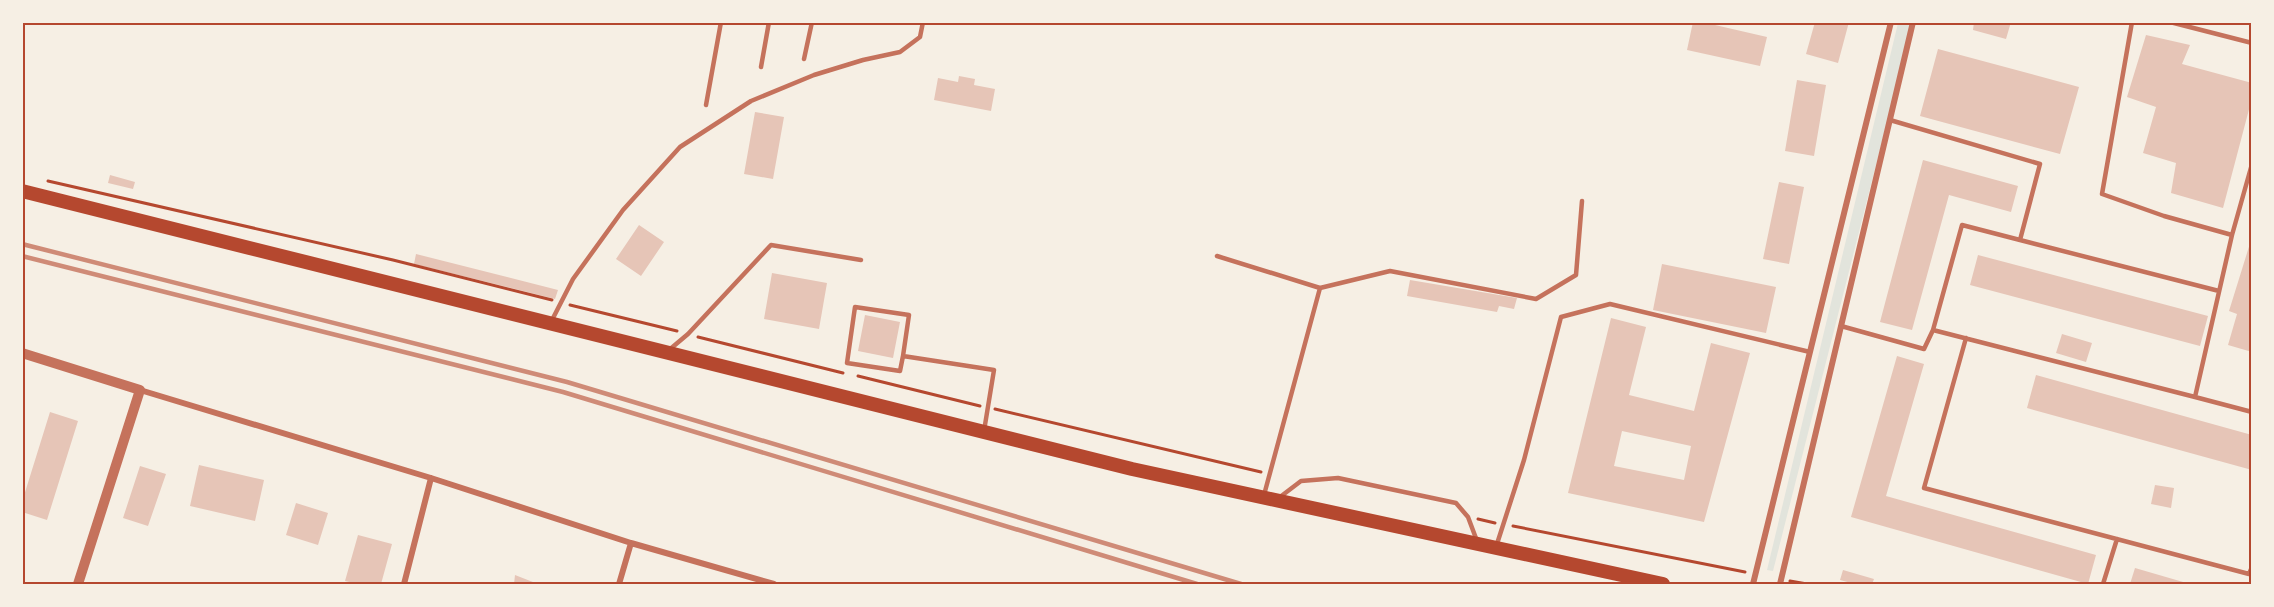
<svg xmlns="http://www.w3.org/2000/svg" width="2274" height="607" viewBox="0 0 2274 607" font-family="Mulish,sans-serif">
  <rect width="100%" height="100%" fill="#f6efe4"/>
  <path fill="#e2e4dc" d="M 1898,23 L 1912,23 L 1773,571 L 1767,570 Z"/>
  <path fill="#e6c5b7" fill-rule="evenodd" d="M 1693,22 L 1702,22 L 1767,37 L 1760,66 L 1687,50 Z
    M 1815,22 L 1849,22 L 1838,63 L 1806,54 Z
    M 1974,22 L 2011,22 L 2006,39 L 1973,30 Z
    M 2146,35 L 2190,45 L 2182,64 L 2252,83 L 2252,98 L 2223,208 L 2171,193 L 2176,163 L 2143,153 L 2156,107 L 2127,97 Z
    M 1938,49 L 2079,87 L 2060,154 L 1920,116 Z
    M 959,76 L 975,79 L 974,85 L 995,89 L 991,111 L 934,100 L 938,78 L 958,82 Z
    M 1797,80 L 1826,85 L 1814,156 L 1785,151 Z
    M 755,112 L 784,117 L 773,179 L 744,174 Z
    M 1923,160 L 2018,186 L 2011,212 L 1949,195 L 1912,330 L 1880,322 Z
    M 110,175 L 135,182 L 133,189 L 108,183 Z
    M 1779,182 L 1804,187 L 1789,264 L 1763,259 Z
    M 639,225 L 664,242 L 641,276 L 616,259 Z
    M 2252,237 L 2252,352 L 2228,345 L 2237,314 L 2229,311 Z
    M 416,254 L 558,290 L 555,299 L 414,264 Z
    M 1978,255 L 2208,316 L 2200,346 L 1970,285 Z
    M 1662,264 L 1776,287 L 1766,333 L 1653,310 Z
    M 772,273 L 827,283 L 819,329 L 764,319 Z
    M 1410,280 L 1517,298 L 1514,309 L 1499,306 L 1497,312 L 1407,296 Z
    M 865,315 L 900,322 L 893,358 L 858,351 Z
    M 1611,318 L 1646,327 L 1629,395 L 1694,411 L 1711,343 L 1750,353 L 1704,522 L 1568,493 ZM 1622,431 L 1691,446 L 1684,480 L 1614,466 Z
    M 2062,334 L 2092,343 L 2086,362 L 2056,353 Z
    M 1897,356 L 1924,364 L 1886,496 L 2096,555 L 2088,584 L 1851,517 Z
    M 2036,375 L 2252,435 L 2252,470 L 2027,408 Z
    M 50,412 L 78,421 L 47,520 L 22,512 L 22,502 Z
    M 199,465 L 264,480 L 255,521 L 190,506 Z
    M 140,466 L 166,474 L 148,526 L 123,518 Z
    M 2155,485 L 2174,488 L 2171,508 L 2151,504 Z
    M 296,503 L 328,513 L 318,545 L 286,535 Z
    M 358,535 L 392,544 L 381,584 L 358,584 L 345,581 Z
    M 2135,568 L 2190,584 L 2130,584 Z
    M 1843,570 L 1874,579 L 1872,584 L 1855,584 L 1840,580 Z
    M 515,575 L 538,584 L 514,584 Z"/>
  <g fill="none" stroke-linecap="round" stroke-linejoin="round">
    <path stroke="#b5482f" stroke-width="3" d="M 48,181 L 393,260 L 552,300
      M 570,305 L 677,331
      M 698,337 L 843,373
      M 858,376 L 980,406
      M 995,409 L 1261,472
      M 1478,519 L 1495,523
      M 1513,526 L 1745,572
      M 1790,581 L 1807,584"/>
    <path stroke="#c5725c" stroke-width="4.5" d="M 2132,22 L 2102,194 L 2164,216 L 2232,235 L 2195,397 L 2252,412
      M 2170,22 L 2252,43
      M 804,59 L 812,22
      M 761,67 L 769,22
      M 706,105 L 721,22
      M 1890,120 L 2040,164 L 2020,240 L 2219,291
      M 2232,235 L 2252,164
      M 1217,256 L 1320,288
      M 551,322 L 573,279 L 623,210 L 680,147 L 751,101 L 814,75 L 863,60 L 900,52 L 920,37 L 923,22
      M 1841,326 L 1924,349 L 1933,330 L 2195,397
      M 1933,330 L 1962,225 L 2020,240
      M 1966,338 L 1924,488 L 2249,574 L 2252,567
      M 669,350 L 688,334 L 771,245 L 861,260
      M 903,356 L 909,315 L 855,307 L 847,363 L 900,371 L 903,356 L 994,370 L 984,431
      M 1264,495 L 1320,288 L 1390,271 L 1536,299 L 1576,275 L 1582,201
      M 1280,497 L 1301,481 L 1338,478 L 1456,503 L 1468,517 L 1477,541
      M 1496,547 L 1524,460 L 1561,317 L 1610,304 L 1810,352
      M 2103,584 L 2117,539"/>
    <path stroke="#c5725c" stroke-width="6" d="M 140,390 L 431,478 L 631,543 L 774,584
      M 404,584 L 431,478
      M 619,584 L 631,543
      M 1753,584 L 1891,22
      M 1780,584 L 1913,22"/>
    <path stroke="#c5725c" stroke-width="10" d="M 22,353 L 140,390 L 78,584"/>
    <path stroke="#b5482f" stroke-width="14" d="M 22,191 L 1132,469 L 1663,584"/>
    <path stroke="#cf8b77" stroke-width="4.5" d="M 22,244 L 567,382 L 1241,584
      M 22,256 L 563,392 L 1197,584"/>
  </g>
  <rect width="2274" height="607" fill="none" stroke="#f6efe4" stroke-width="48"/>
  <rect x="24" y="24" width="2226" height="559" fill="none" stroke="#b5482f" stroke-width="2"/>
</svg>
